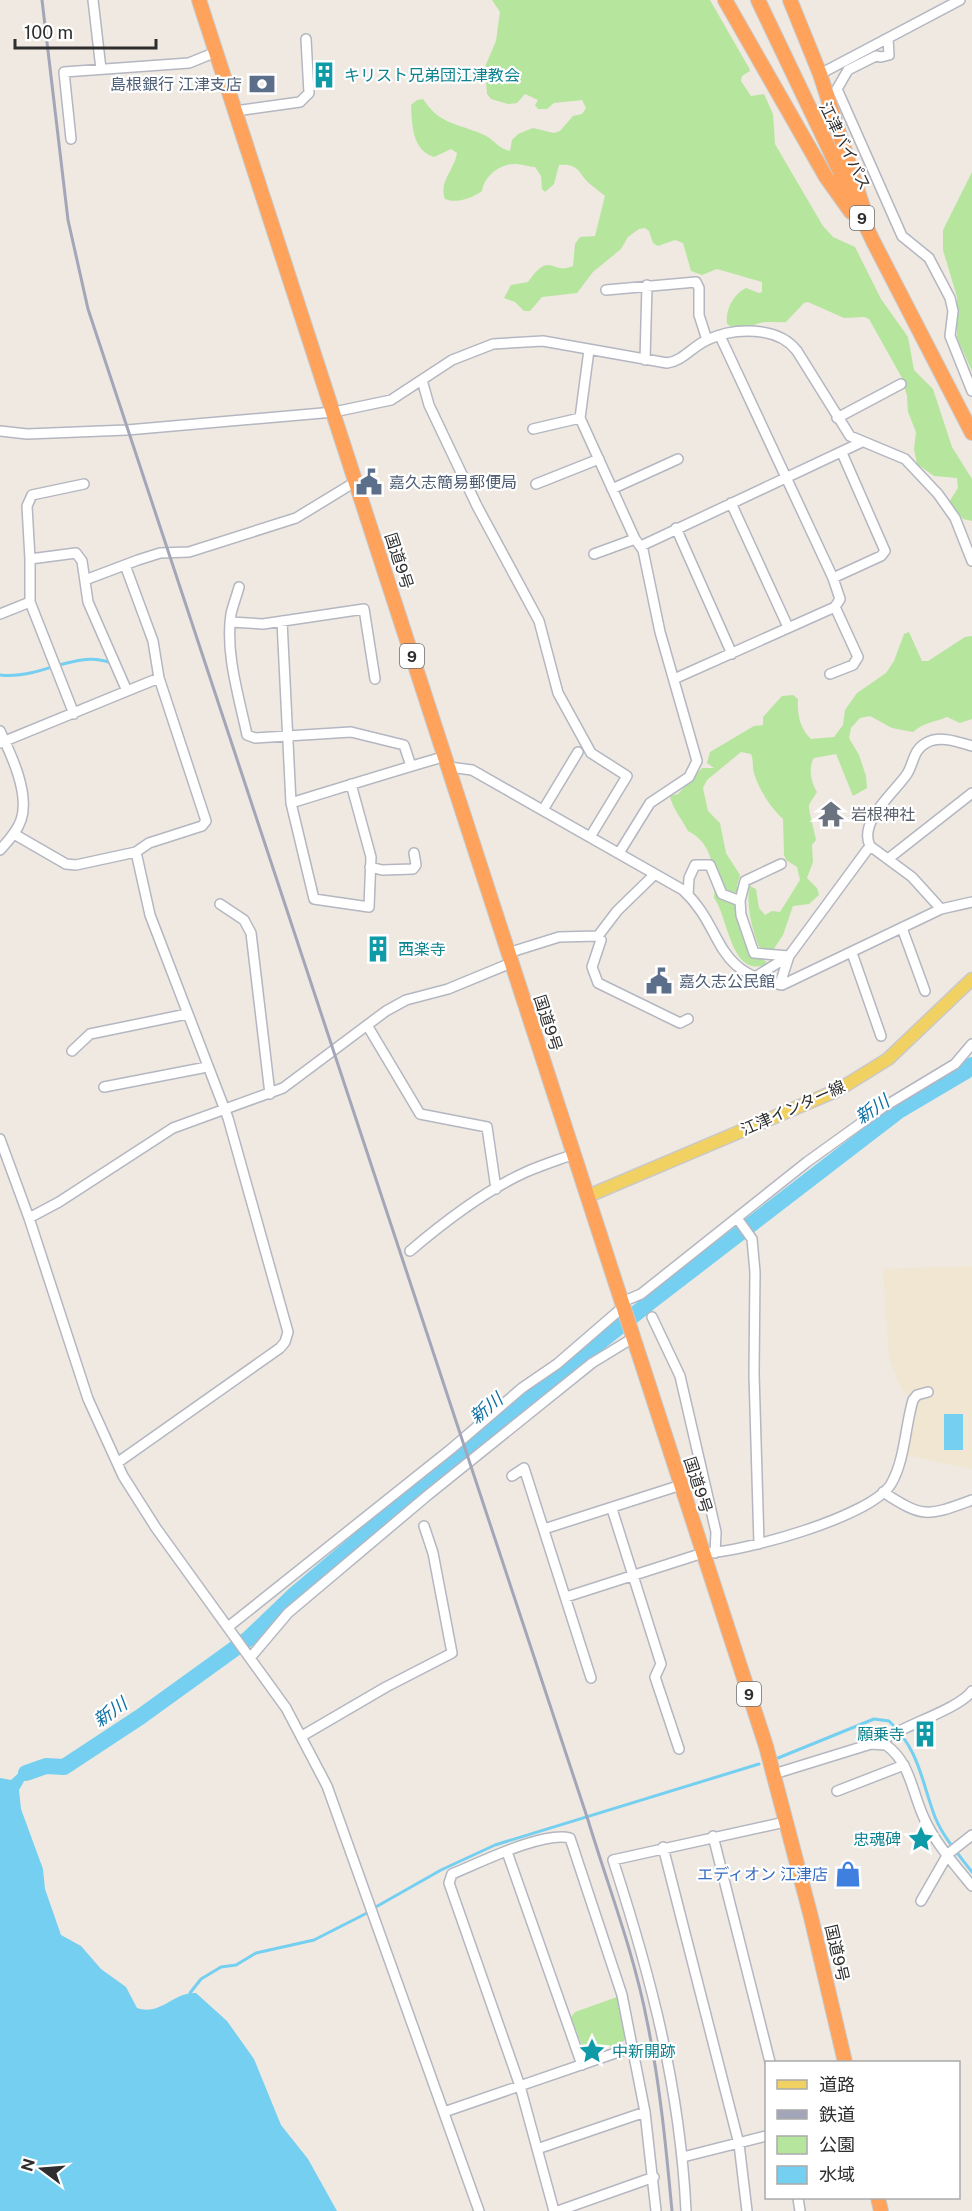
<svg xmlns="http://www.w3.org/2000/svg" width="972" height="2211" viewBox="0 0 972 2211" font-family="'Public Sans','Noto Sans JP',sans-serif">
  <rect width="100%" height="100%" fill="#efe9e1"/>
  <path fill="#f0e6d1" d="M 972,1266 L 972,1469 L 905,1455 L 907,1396 L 899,1384 L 889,1358 L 883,1269 Z"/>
  <path fill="#b6e59e" d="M 492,0 L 710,0 L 749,68 L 750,71 L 742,76 L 741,81 L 751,96 L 764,94 L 773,114 L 775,144 L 786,163 L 823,226 L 833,237 L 855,247 L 881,299 L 908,337 L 914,370 L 933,389 L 952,447 L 972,479 L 972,521 L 963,519 L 949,502 L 958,488 L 957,478 L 934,476 L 917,464 L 914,449 L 916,432 L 908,412 L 907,396 L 902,378 L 869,319 L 864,317 L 844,318 L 808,302 L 804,303 L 786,322 C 777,323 768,321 760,323 C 748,326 739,333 727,324 C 725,311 733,294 746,288 L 759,293 L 762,292 L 762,282 L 717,269 L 702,275 L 691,271 L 683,243 L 675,240 L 658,246 L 653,243 L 649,231 L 645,228 L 639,229 L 628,237 L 621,249 L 593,272 L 577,293 L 542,297 L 530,311 L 524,311 L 515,302 L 504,298 L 511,285 L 528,282 C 551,249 551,276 573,266 L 575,244 L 580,237 L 595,236 L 605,196 C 600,192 595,188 590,184 C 578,174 580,163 559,165 L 554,184 L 545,192 L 542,189 L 541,176 L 535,167 C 529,167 522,164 516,164 C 501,163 484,176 482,191 C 472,198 457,204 445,199 C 438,182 455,169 457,153 L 451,149 L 434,157 C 412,150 412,125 411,105 L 417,100 L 423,99 C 440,125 457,123 482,134 C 493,138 498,149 510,151 L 512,140 L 518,134 L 533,128 L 554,133 L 560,131 L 573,116 L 582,114 L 586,108 L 582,100 L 554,103 L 547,109 L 538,109 L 535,105 L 538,100 L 525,94 L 517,103 L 508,104 L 491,99 L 487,94 L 485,67 L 496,41 L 500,12 Z
    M 972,172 L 972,371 L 957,338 L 957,297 L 943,250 L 943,230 Z
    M 909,632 L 922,661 L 928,661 L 965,637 L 972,636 L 972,719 L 960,723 L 947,717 C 935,722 923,723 913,732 L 892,728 L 870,716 L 860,718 L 851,728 L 849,738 L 859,755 L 866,776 L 867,788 L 853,796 L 836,754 L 814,758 C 808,767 811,783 817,792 C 815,796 811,800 809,805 C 808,809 815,833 816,840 L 812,845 L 813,862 L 807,878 L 817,888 L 819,895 L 809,904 L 793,906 L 783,935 L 773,950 L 761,950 C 753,936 745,901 750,886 L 756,889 L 759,908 L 765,915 L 772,911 L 780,912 L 800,880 L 797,867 L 786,860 L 784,855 L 783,819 C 771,808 759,790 754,773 C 752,767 754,761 751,754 L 741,752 L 707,780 L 703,788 L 708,811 L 720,823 L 726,853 L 740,875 L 737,886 L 747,948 L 751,955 L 766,961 L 766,965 C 730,977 729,918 714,898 C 716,873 713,843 688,831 C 682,819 672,808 670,796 L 678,794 L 702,768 L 714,768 L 707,763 L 710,752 L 754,726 L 763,725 L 763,717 L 782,696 L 793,695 L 798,699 C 797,714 800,729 811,739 L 834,737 L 843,725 L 845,710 L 857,693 L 886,673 L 894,661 L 904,634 Z
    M 617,1997 L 627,2034 L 624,2041 L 589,2054 L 584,2051 L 571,2017 L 575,2012 Z"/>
  <path fill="#75cff0" d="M 944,1414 L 963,1414 L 963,1450 L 944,1450 Z
    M 21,1771 L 26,1771 L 27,1776 L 19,1790 L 21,1809 L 43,1869 L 45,1889 L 61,1935 L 81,1946 L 101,1969 L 126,1987 L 137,2008 C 161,2016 173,1992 196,1993 L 227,2021 L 254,2059 L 281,2125 L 308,2159 L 337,2211 L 0,2211 L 0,1778 L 11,1780 Z"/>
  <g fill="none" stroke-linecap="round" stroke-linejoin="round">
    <path stroke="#75cff0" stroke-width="3" d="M 0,675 C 40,680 75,649 111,663
      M 778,1758 L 874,1719 L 889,1721 C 920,1751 921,1780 935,1817 C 943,1837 959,1855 972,1872
      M 374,1908 L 441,1870 L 495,1845 L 759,1764
      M 190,1993 L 201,1979 L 221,1967 L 236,1965 L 256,1953 L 314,1940 L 369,1912"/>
    <path stroke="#75cff0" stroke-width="16" d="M 26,1773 L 46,1766 L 64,1767 L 140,1717 L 248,1639 L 295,1594 L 482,1436 L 654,1299 L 900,1110 L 966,1071 L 972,1065"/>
    <g stroke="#b4b7c1" stroke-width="12">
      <path id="minor" d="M 93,0 L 101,69
        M 888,39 L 889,55 L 881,57 L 876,56 L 848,70 L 837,89 L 902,236 L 929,258 L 950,298 L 953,311 L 950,336 L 972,391
        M 820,74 L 960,0
        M 235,111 L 300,102 L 309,93 L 306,39
        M 71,139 L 64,72 L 189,63 L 216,52
        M 606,290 L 696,282 L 699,288 L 699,315 L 707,340
        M 589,350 L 580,418 L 635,539 L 643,550 L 660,632 L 697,761 L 689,777 L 650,803 L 619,853
        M 645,360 L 647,285
        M 422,380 L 429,405 L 477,506 L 539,621 L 558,693 L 591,753 L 627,776 L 590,837
        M 837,418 L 901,384
        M 533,429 L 580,418
        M 0,431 L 27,434 L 127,430 L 334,412 L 391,400 L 452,360 L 493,344 L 543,341 L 667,363 C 683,361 693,346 707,340 C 734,327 778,326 797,351 L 850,436 L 905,459 L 938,494 L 955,518 L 972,561
        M 536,484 L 599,459
        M 612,489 L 678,459
        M 731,503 L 788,627
        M 676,528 L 732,654
        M 641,546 L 862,442
        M 594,554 L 635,539
        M 30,559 L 27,506 L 32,495 L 84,484
        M 125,565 L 153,641 L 159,678 L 127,691
        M 833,578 L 881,556 L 885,551 L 842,453
        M 85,580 L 138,560 L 160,553 L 189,552 L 296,518 L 355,482
        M 239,587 C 237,595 233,605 231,614 C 225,653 239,697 247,735 L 255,738 L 351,732 L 404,745 L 411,766
        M 30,602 L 74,714
        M 0,614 L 30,602 L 30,559 L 76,553 L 82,561 L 88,602 L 127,691 L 0,743
        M 282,621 L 291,803
        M 231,622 L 263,624 L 364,609 L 375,679
        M 830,674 L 853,665 L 858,657 L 835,607
        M 674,679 L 835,607 L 840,599 L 833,578 L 720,336
        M 0,731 C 11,754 30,794 21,820 C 17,832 8,841 0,850
        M 449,767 L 472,770 L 683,890 C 725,929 711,972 782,985 L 941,909 L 972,902
        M 351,784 L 371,857 L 369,907 L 314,899 L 291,803 C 343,787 394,771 446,756
        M 543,810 L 578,752
        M 14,834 L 66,864 L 76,865 L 136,852
        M 870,846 C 858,821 895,792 907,774 C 914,763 913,750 926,743 C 940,735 958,742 972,746
        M 888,859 L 972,793
        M 370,867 L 382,870 L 413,869 L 416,865 L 414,853
        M 688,895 L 689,878 L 695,865 L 710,865 L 722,894 L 740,901
        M 220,904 L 244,920 L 251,933 L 270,1094
        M 902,928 L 925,991
        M 598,936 L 601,940 L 592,967 L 598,983 L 680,1023 L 688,1019
        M 508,953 L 559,937 L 598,936 L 617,911 L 655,874
        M 852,953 L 881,1036
        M 755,977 L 789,956 L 870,846 L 912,877 L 941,909
        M 780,984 L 789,956 L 754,953 L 741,915 L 740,901 L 745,881 L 781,864
        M 367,1025 L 420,1114 L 487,1127 L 496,1189
        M 72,1051 L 90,1034 L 187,1014
        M 104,1087 L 207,1067
        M 0,1139 L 29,1218 L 88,1399 L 123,1476 L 156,1528 L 286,1708 L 327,1786 L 479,2211
        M 29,1218 L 59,1202 L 173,1128 L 283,1088 L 386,1011 L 406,1000 L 448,989 L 511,963
        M 737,1218 L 752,1239 L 755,1272 L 754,1374 L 759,1544
        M 410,1251 C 444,1222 484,1191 526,1172 C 542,1165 558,1160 574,1154
        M 622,1302 L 641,1294 L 807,1162 L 882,1108 L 955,1064 L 972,1044
        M 652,1317 L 680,1376 L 716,1532 L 715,1553
        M 117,1463 L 280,1348 L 285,1342 L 288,1332 L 228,1118 L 150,915 L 136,852 L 149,843 L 202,826 L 206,821 L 159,678
        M 512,1476 L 524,1468 L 591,1678
        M 883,1492 C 924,1519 928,1516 972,1500
        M 612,1509 L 661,1664 L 655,1677 L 679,1749
        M 544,1529 L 681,1485
        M 566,1597 L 703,1553 C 740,1553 871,1517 891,1484 C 905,1460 905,1427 913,1400 L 917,1395 L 928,1392
        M 228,1627 L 451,1449 L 522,1388 L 557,1364 L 623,1307
        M 250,1658 L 288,1613 L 428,1495 L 592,1363 L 633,1338
        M 302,1736 L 386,1687 L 452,1653 L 433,1553 L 424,1526
        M 878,1743 C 901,1726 958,1710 972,1691
        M 774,1774 L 871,1744 L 886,1745 C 911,1763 912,1793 924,1818 C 935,1843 955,1865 972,1886
        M 837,1791 L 904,1765
        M 713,1836 L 770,2062
        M 663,1847 L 739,2144 L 747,2211
        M 507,1852 L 582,2065
        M 921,1901 L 948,1854 L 972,1835
        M 444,2112 L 633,2047
        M 537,2149 L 645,2112
        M 683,2157 L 766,2136
        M 798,2198 L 800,2211
        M 554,2211 L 520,2086 L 449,1883 L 452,1874 C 479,1863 543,1831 570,1838 L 622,1995 L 645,2112 L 656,2211
        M 558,2211 L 654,2177
        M 686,2211 C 680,2087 651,1977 613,1860 L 785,1822"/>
    </g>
    <g stroke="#c9c9c9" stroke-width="15">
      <path id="major" d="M 588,1196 L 838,1090 L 888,1059 L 972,979"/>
    </g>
    <g stroke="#c9c9c9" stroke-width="16">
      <path id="highway" d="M 199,0 L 766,1746 L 811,1917 L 845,2062
        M 725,0 L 826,177 L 851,212
        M 758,0 L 874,243 L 972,433
        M 790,0 L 820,74 L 863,207
        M 878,2198 L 881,2211"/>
    </g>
    <use href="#minor" stroke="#fff" stroke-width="9"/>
    <use href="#major" stroke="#f2d163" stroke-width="12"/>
    <use href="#highway" stroke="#ffa35c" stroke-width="14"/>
    <path stroke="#a3a6b8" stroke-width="3" d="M 42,0 L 68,220 L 88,309 L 588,1820 C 608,1886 634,1953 647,2021 C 660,2084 666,2147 672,2211"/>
  </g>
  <defs>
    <g id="building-bare" transform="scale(2.07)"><path d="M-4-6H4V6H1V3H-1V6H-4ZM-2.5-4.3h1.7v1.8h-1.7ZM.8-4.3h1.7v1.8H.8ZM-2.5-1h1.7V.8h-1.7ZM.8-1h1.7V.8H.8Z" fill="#0f9aa8" stroke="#fff" stroke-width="2.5" paint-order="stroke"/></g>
    <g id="bank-bare" transform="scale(2.07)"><path d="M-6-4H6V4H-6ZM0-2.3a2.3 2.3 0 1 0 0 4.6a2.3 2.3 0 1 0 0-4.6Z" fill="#5c6f8a" stroke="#fff" stroke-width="2.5" paint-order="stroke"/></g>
    <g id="civic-bare" transform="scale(2.07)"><path d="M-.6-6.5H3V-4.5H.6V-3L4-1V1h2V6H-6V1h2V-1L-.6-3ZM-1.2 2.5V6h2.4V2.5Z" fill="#5c6f8a" stroke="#fff" stroke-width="2.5" paint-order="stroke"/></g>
    <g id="temple-bare" transform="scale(2.07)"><path d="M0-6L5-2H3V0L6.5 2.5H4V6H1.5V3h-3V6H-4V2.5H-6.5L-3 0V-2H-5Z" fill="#6b7280" stroke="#fff" stroke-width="2.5" paint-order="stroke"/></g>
    <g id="sight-bare" transform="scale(2.07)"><path d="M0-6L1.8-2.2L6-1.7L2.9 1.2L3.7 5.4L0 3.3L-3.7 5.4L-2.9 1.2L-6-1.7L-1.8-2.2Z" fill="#0f9aa8" stroke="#fff" stroke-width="2.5" paint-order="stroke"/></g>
    <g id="shop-bare" transform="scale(2.07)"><path d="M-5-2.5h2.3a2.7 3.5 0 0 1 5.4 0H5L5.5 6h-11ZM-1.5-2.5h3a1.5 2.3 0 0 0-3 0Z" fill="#3f7fe0" stroke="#fff" stroke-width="2.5" paint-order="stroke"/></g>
  </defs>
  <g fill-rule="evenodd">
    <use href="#building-bare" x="324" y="75"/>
    <use href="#bank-bare" x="262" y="84"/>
    <use href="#civic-bare" x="369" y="482"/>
    <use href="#temple-bare" x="831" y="814"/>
    <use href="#building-bare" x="378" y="949"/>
    <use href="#civic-bare" x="659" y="981"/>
    <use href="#building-bare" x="925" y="1734"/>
    <use href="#sight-bare" x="921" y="1839"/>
    <use href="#shop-bare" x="848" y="1874"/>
    <use href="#sight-bare" x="592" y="2051"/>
  </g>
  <g text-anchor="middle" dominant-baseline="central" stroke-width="4.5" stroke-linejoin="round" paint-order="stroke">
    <g fill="#fff" stroke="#6d6d6d" stroke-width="1.5">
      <rect x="850" y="206" width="24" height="24" rx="4.5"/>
      <rect x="400" y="644" width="24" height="24" rx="4.5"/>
      <rect x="737" y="1682" width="24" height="24" rx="4.5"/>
    </g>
    <g font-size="15" font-weight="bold" fill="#2e2e2e">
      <text x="862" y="218">9</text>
      <text x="412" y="656">9</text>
      <text x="749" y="1694">9</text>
    </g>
    <g font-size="16" fill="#0d838f" stroke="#fff" text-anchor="start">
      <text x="344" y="75">キリスト兄弟団江津教会</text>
      <text x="398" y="949">西楽寺</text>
      <text x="905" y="1734" text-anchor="end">願乗寺</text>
      <text x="901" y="1839" text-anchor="end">忠魂碑</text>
      <text x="612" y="2051">中新開跡</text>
    </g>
    <g font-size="16" fill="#4e5e75" stroke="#fff" text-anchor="start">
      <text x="242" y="84" text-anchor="end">島根銀行 江津支店</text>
      <text x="389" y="482">嘉久志簡易郵便局</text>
      <text x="679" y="981">嘉久志公民館</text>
    </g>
    <g font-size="16" fill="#2e2e2e" stroke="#fff">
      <text transform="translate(845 146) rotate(64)">江津バイパス</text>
      <text transform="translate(399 561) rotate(72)">国道9号</text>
      <text transform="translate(548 1023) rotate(72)">国道9号</text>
      <text transform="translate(793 1108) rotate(-24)">江津インター線</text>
      <text transform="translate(698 1485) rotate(72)">国道9号</text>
      <text transform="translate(837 1953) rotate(77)">国道9号</text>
    </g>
    <g font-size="16" fill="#5b616d" stroke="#fff" text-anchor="start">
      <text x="851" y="814">岩根神社</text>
    </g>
    <g font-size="16" fill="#366cbe" stroke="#fff" text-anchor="end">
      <text x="828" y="1874">エディオン 江津店</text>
    </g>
    <g font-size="18" font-style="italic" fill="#0d6fa3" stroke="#fff">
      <text transform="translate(872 1109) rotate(-34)">新川</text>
      <text transform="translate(486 1408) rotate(-39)">新川</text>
      <text transform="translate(110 1712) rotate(-35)">新川</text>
    </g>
  </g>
  <rect x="765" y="2061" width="195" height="138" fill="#ffffff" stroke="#ababab" stroke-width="1.5"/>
  <rect x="777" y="2080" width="30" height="9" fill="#f2d163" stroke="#ababab" stroke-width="1.5"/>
  <text x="819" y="2091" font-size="18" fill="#2e2e2e">道路</text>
  <rect x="777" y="2110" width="30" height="9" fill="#a3a6b8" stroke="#ababab" stroke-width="1.5"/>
  <text x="819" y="2121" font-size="18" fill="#2e2e2e">鉄道</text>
  <rect x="777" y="2136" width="30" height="18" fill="#b6e59e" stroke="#ababab" stroke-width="1.5"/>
  <text x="819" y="2151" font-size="18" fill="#2e2e2e">公園</text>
  <rect x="777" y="2166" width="30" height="18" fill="#75cff0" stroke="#ababab" stroke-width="1.5"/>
  <text x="819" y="2181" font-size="18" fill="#2e2e2e">水域</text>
  <g transform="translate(42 2169) rotate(286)" stroke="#ffffff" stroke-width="4.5" paint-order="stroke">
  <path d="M0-4.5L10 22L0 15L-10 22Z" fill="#2e2e2e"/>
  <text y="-9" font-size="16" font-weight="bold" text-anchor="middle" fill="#2e2e2e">N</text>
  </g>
  <path d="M15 39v9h141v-9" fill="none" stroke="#2e2e2e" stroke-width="3"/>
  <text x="24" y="39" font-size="18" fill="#2e2e2e" stroke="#ffffff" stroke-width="4.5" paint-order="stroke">100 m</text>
</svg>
